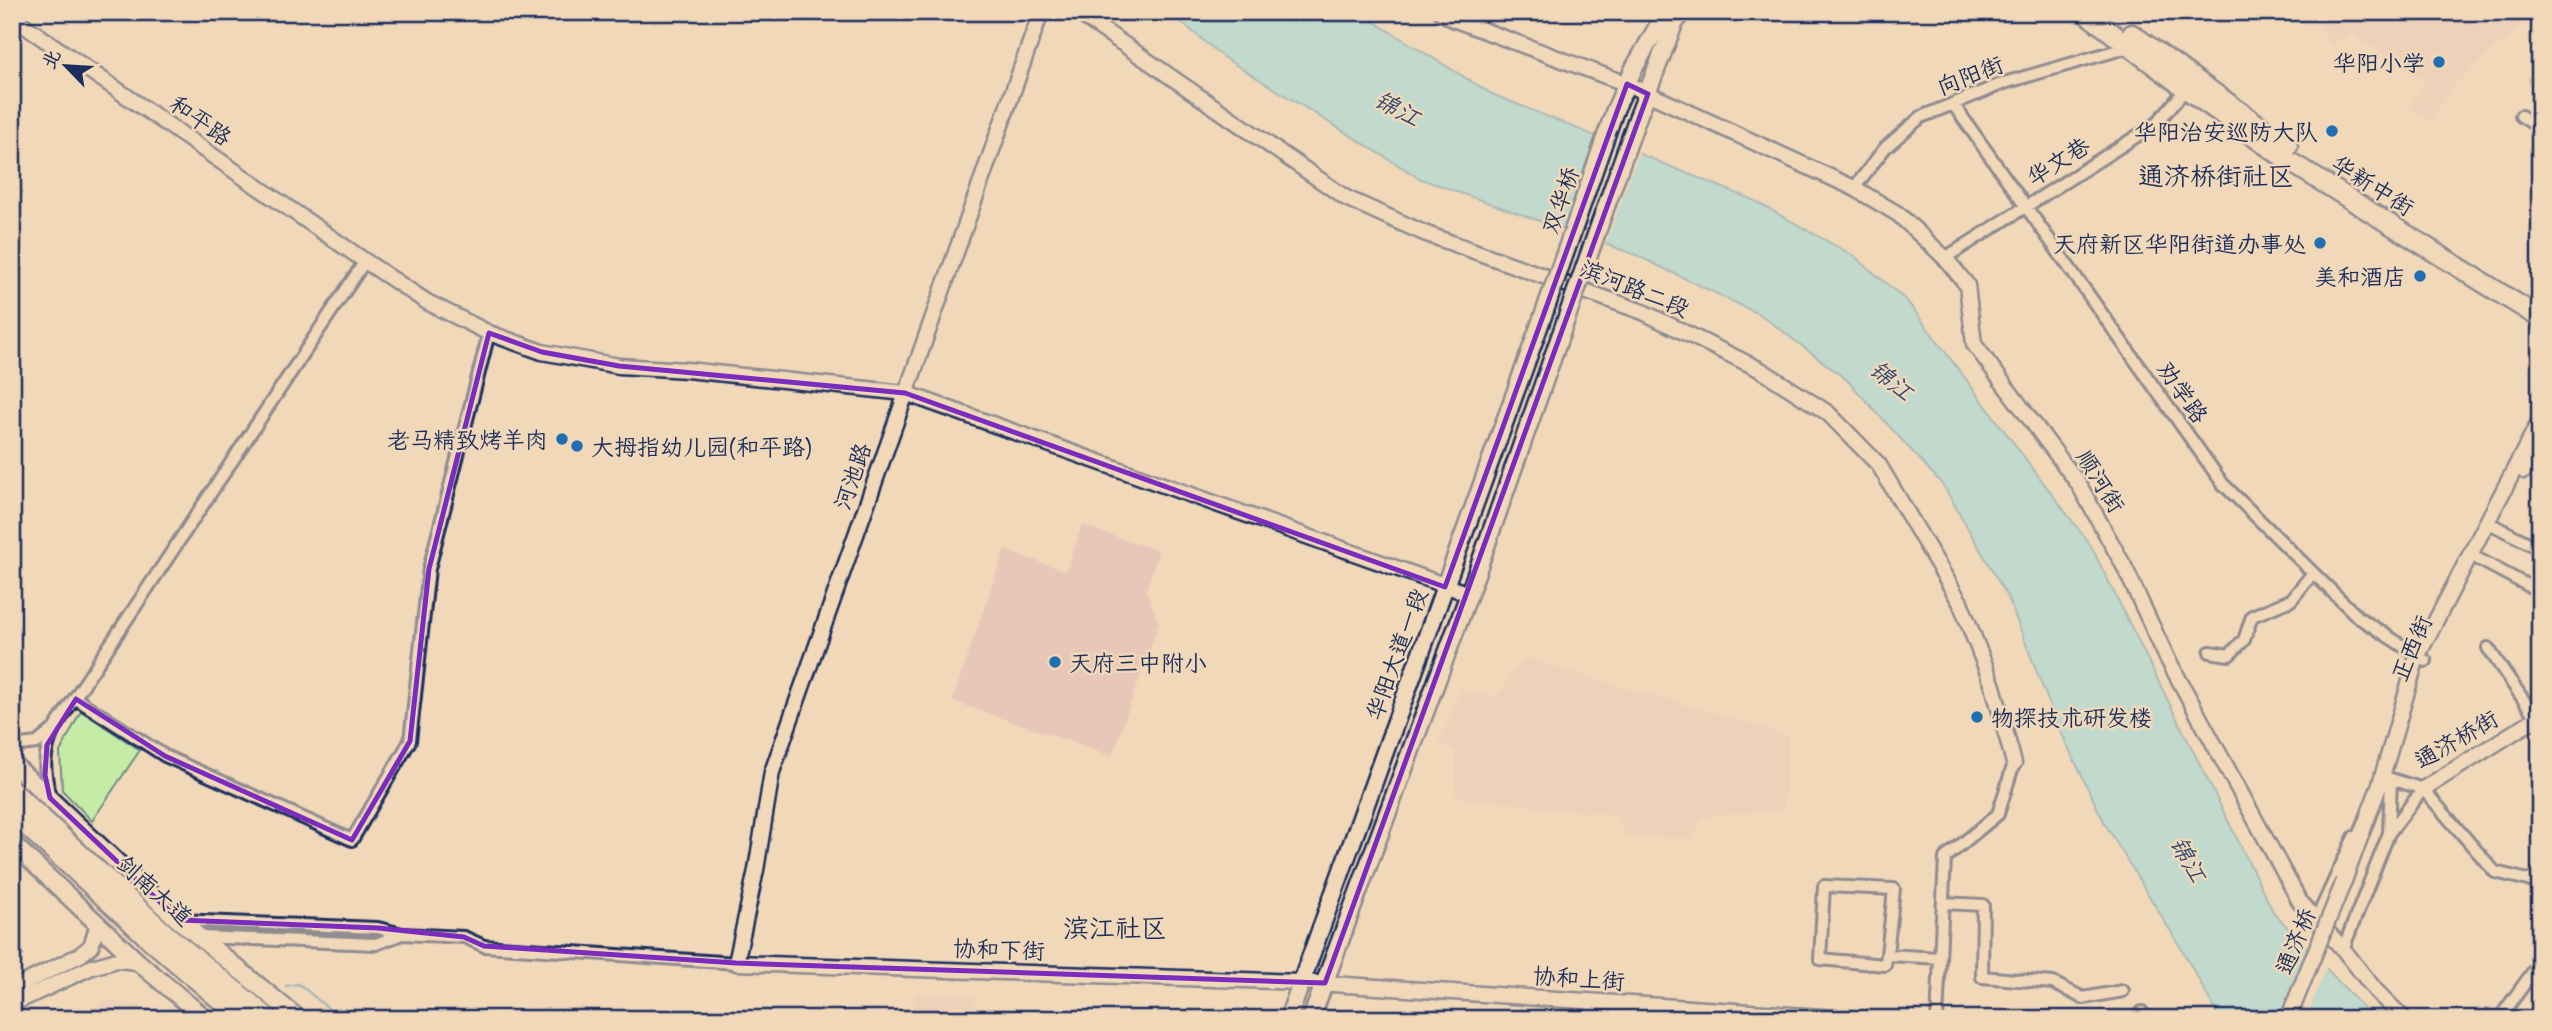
<svg xmlns="http://www.w3.org/2000/svg" width="2552" height="1031" viewBox="0 0 2552 1031" font-family="Delius,'LXGW WenKai TC',sans-serif">
  <rect width="100%" height="100%" fill="#f1d8b9"/>
  <filter id="ink" filterUnits="userSpaceOnUse"><feTurbulence type="fractalNoise" baseFrequency=".0143" numOctaves="2"/><feDisplacementMap in="SourceGraphic" scale="14" xChannelSelector="R" yChannelSelector="G"/><feConvolveMatrix kernelMatrix="1 2 1 2 8 2 1 2 1" color-interpolation-filters="sRGB"/></filter>
  <g filter="url(#ink)">
    <path fill="#e8c7b9" d="M 2309,12 L 2523,12 L 2528,19 L 2450,89 L 2432,122 L 2410,108 L 2425,80 L 2350,33 L 2332,45 Z
      M 1082,525 L 1159,551 L 1146,591 L 1159,623 L 1112,756 L 952,701 L 1004,550 L 1066,571 Z
      M 1524,658 L 1788,735 L 1784,809 L 1701,817 L 1694,839 L 1627,835 L 1613,815 L 1456,797 L 1455,750 L 1439,744 L 1462,690 L 1497,696 Z
      M 917,993 L 977,997 L 971,1019 L 911,1019 Z
      M 108,1000 L 189,1017 L 191,1019 L 68,1019 Z"/>
    <path fill="#c4eca7" stroke="#708e82" stroke-width="2" d="M 81,711 L 140,750 L 92,821 L 62,790 L 60,752 Z"/>
    <path fill="#89d9e4" stroke="#5d95ae" stroke-width="2" d="M 1169,12 L 1358,12 L 1492,94 L 1753,200 L 1854,256 L 1907,301 L 2091,546 L 2274,913 L 2374,1019 L 2220,1019 L 2184,953 L 2105,824 L 2058,726 L 2008,598 L 1943,485 L 1847,380 L 1761,315 L 1636,255 L 1421,179 L 1223,57 Z"/>
    <path fill="#f1d8b9" d="M 1598,133 L 1640,150 L 1604,248 L 1561,232 Z
      M 2310,948 L 2327,966 L 2306,1019 L 2281,1019 Z"/>
    <g fill="none" stroke-linecap="round" stroke-linejoin="round">
      <path stroke="#5d95ae" stroke-width="2.5" d="M 12,951 L 24,955
        M 12,962 L 14,965
        M 286,986 L 299,984 L 341,1019"/>
      <g stroke="#1b2f5e" stroke-width="16">
        <path id="minor" d="M 1953,104 L 2223,484 L 2358,617 L 2426,661
          M 2521,116 L 2540,128
          M 1854,188 L 1885,148 L 1921,117 L 2004,83 L 2129,47
          M 1945,258 L 2156,124 L 2186,89
          M 2495,526 L 2538,548 L 2540,544
          M 2478,559 L 2540,592
          M 2488,648 L 2536,718
          M 2210,652 L 2229,655 L 2244,640 L 2252,616 L 2291,600 L 2313,573
          M 76,699 L 165,756 L 352,840 L 410,741 L 429,569 L 489,333
          M 54,729 L 365,261
          M 12,746 L 37,743 L 54,729 C 42,756 44,770 50,798
          M 2423,789 L 2495,872 L 2540,883
          M 2389,833 L 2423,789
          M 2530,881 L 2540,871
          M 1943,903 L 1983,905 L 1982,977 L 2053,983 L 2083,998 L 2123,991
          M 179,920 L 378,928 L 402,934 L 376,944 L 199,937
          M 2316,920 L 2354,837
          M 402,934 L 464,937 L 484,946 L 736,963
          M 2343,949 L 2389,833 L 2391,779 L 2423,789
          M 1887,955 L 1894,889 L 1824,886 L 1820,959 L 1885,965 L 1887,955 L 1940,958
          M 1591,1019 L 1593,1001
          M 1937,1019 L 1945,858 L 1998,814 L 2014,763
          M 2141,1019 L 2142,1012
          M 2499,1019 L 2540,962"/>
      </g>
      <g stroke="#1b2f5e" stroke-width="19">
        <path id="tertiary" d="M 1041,12 L 772,772 L 756,870 L 736,963 L 1302,982 L 1853,1019
          M 1077,12 L 1346,198 L 1424,233 L 1643,312 L 1761,370 L 1828,413 L 1879,465 L 1960,602 L 1993,686 L 2014,763
          M 1441,12 L 1453,19 L 1627,84 L 1854,188 L 1898,214 L 1945,258 L 1967,285 L 1974,344 L 2078,483 L 2124,566 L 2166,656 L 2300,902 L 2343,949 L 2376,991 L 2404,1019
          M 12,17 L 365,261 L 427,302 L 489,333 L 542,352 L 619,366 L 687,370 L 905,393 L 1469,594
          M 2524,471 L 2540,442
          M 2423,789 L 2540,716
          M 2344,881 L 2380,784 L 2417,657 L 2540,420
          M 12,989 L 80,955 L 91,946 L 98,924
          M 12,1004 L 92,967 L 117,960 L 138,962"/>
      </g>
      <g stroke="#1b2f5e" stroke-width="21">
        <path id="secondary" d="M 1615,110 L 1634,68 L 1666,12
          M 1637,119 L 1674,24 L 1682,12
          M 12,763 L 175,917 L 299,1019
          M 12,843 L 138,962 L 206,1019
          M 1288,1019 L 1547,305
          M 1311,1019 L 1469,594 L 1569,311"/>
      </g>
      <g stroke="#1b2f5e" stroke-width="23">
        <path id="primary" d="M 2084,12 L 2186,89 L 2284,158 L 2540,318
          M 2132,34 L 2288,146"/>
      </g>
      <g stroke="#1b2f5e" stroke-width="24">
        <path id="trunk" d="M 12,791 L 164,933 L 269,1019
          M 12,812 L 150,939 L 243,1019"/>
      </g>
      <use href="#minor" stroke="#f1d8b9" stroke-width="10"/>
      <use href="#tertiary" stroke="#f1d8b9" stroke-width="14"/>
      <use href="#secondary" stroke="#f1d8b9" stroke-width="16"/>
      <use href="#primary" stroke="#f1d8b9" stroke-width="18"/>
      <use href="#trunk" stroke="#f1d8b9" stroke-width="19"/>
      <g stroke="#1b2f5e" stroke-width="19" stroke-linecap="butt">
        <path id="tertiary-bridge" d="M 2288,1019 L 2344,881"/>
      </g>
      <g stroke="#1b2f5e" stroke-width="21" stroke-linecap="butt">
        <path id="secondary-bridge" d="M 1547,305 L 1615,110
          M 1569,311 L 1637,119"/>
      </g>
      <use href="#tertiary-bridge" stroke="#f1d8b9" stroke-width="14"/>
      <use href="#secondary-bridge" stroke="#f1d8b9" stroke-width="16"/>
    </g>
  </g>
  <path d="M0 0H2552V1031H0ZM 1627,84 L 1648,94 L 1325,983 L 736,963 L 484,946 L 464,937 L 378,928 L 179,920 L 50,798 L 45,775 L 47,745 L 76,699 L 165,756 L 352,840 L 410,741 L 429,569 L 489,333 L 542,352 L 619,366 L 905,393 L 1445,587 Z" fill="#f1d8b9" fill-opacity=".55" fill-rule="evenodd"/>
  <path fill="none" stroke="#7b2cbf" stroke-width="5" stroke-linejoin="round" d="M 1627,84 L 1648,94 L 1325,983 L 736,963 L 484,946 L 464,937 L 378,928 L 179,920 L 50,798 L 45,775 L 47,745 L 76,699 L 165,756 L 352,840 L 410,741 L 429,569 L 489,333 L 542,352 L 619,366 L 905,393 L 1445,587 Z"/>
  <g fill="#1f6fb2" stroke="#f1d8b9" stroke-width="2.5">
    <circle cx="2439" cy="62" r="7"/>
    <circle cx="2332" cy="131" r="7"/>
    <circle cx="2320" cy="243" r="7"/>
    <circle cx="2420" cy="276" r="7"/>
    <circle cx="562" cy="439" r="7"/>
    <circle cx="577" cy="446" r="7"/>
    <circle cx="1055" cy="662" r="7"/>
    <circle cx="1977" cy="717" r="7"/>
  </g>
  <g text-anchor="middle" dominant-baseline="central" stroke-width="5" stroke-linejoin="round" paint-order="stroke">
    <g font-size="23" fill="#1b2f5e" stroke="#f1d8b9" text-anchor="end">
      <text x="2425" y="62">华阳小学</text>
      <text x="2318" y="131">华阳治安巡防大队</text>
      <text x="2306" y="243">天府新区华阳街道办事处</text>
      <text x="2406" y="276">美和酒店</text>
      <text x="548" y="439">老马精致烤羊肉</text>
      <text x="591" y="446" text-anchor="start">大拇指幼儿园(和平路)</text>
      <text x="1069" y="662" text-anchor="start">天府三中附小</text>
      <text x="1991" y="717" text-anchor="start">物探技术研发楼</text>
    </g>
    <g font-size="23" fill="#1b2f5e" stroke="#f1d8b9">
      <text transform="translate(1970 75) rotate(-21)">向阳街</text>
      <text transform="translate(201 120) rotate(35)">和平路</text>
      <text transform="translate(2058 161) rotate(-32)">华文巷</text>
      <text transform="translate(2373 185) rotate(32)">华新中街</text>
      <text transform="translate(1560 200) rotate(-71)">双华桥</text>
      <text transform="translate(1635 288) rotate(22)">滨河路二段</text>
      <text transform="translate(2183 392) rotate(55)">劝学路</text>
      <text transform="translate(852 476) rotate(-71)">河池路</text>
      <text transform="translate(2101 481) rotate(58)">顺河街</text>
      <text transform="translate(2411 648) rotate(-67)">正西街</text>
      <text transform="translate(1396 654) rotate(-70)">华阳大道一段</text>
      <text transform="translate(2456 739) rotate(-30)">通济桥街</text>
      <text transform="translate(155 890) rotate(42)">剑南大道</text>
      <text transform="translate(2295 941) rotate(-68)">通济桥</text>
      <text transform="translate(999 949) rotate(2)">协和下街</text>
      <text transform="translate(1579 978) rotate(4)">协和上街</text>
    </g>
    <g font-size="24" font-style="italic" fill="#2c4872" stroke="#f1d8b9">
      <text transform="translate(1398 108) rotate(28)">锦江</text>
      <text transform="translate(1892 380) rotate(39)">锦江</text>
      <text transform="translate(2189 859) rotate(61)">锦江</text>
    </g>
    <g font-size="26" fill="#1b2f5e" stroke="#f1d8b9">
      <text x="2216" y="175">通济桥街社区</text>
      <text x="1115" y="927">滨江社区</text>
    </g>
  </g>
  <rect width="2552" height="1031" fill="none" stroke="#f1d8b9" stroke-width="42"/>
  <rect x="21" y="21" width="2510" height="989" fill="none" stroke="#1b2f5e" stroke-width="2.5" filter="url(#ink)"/>
  <g transform="translate(66 66) rotate(295)" stroke="#f1d8b9" stroke-width="5" paint-order="stroke">
  <path d="M0-5L12 26L0 18L-12 26Z" fill="#1b2f5e"/>
  <text y="-10" font-size="19" font-weight="bold" text-anchor="middle" fill="#1b2f5e">北</text>
  </g>
</svg>
